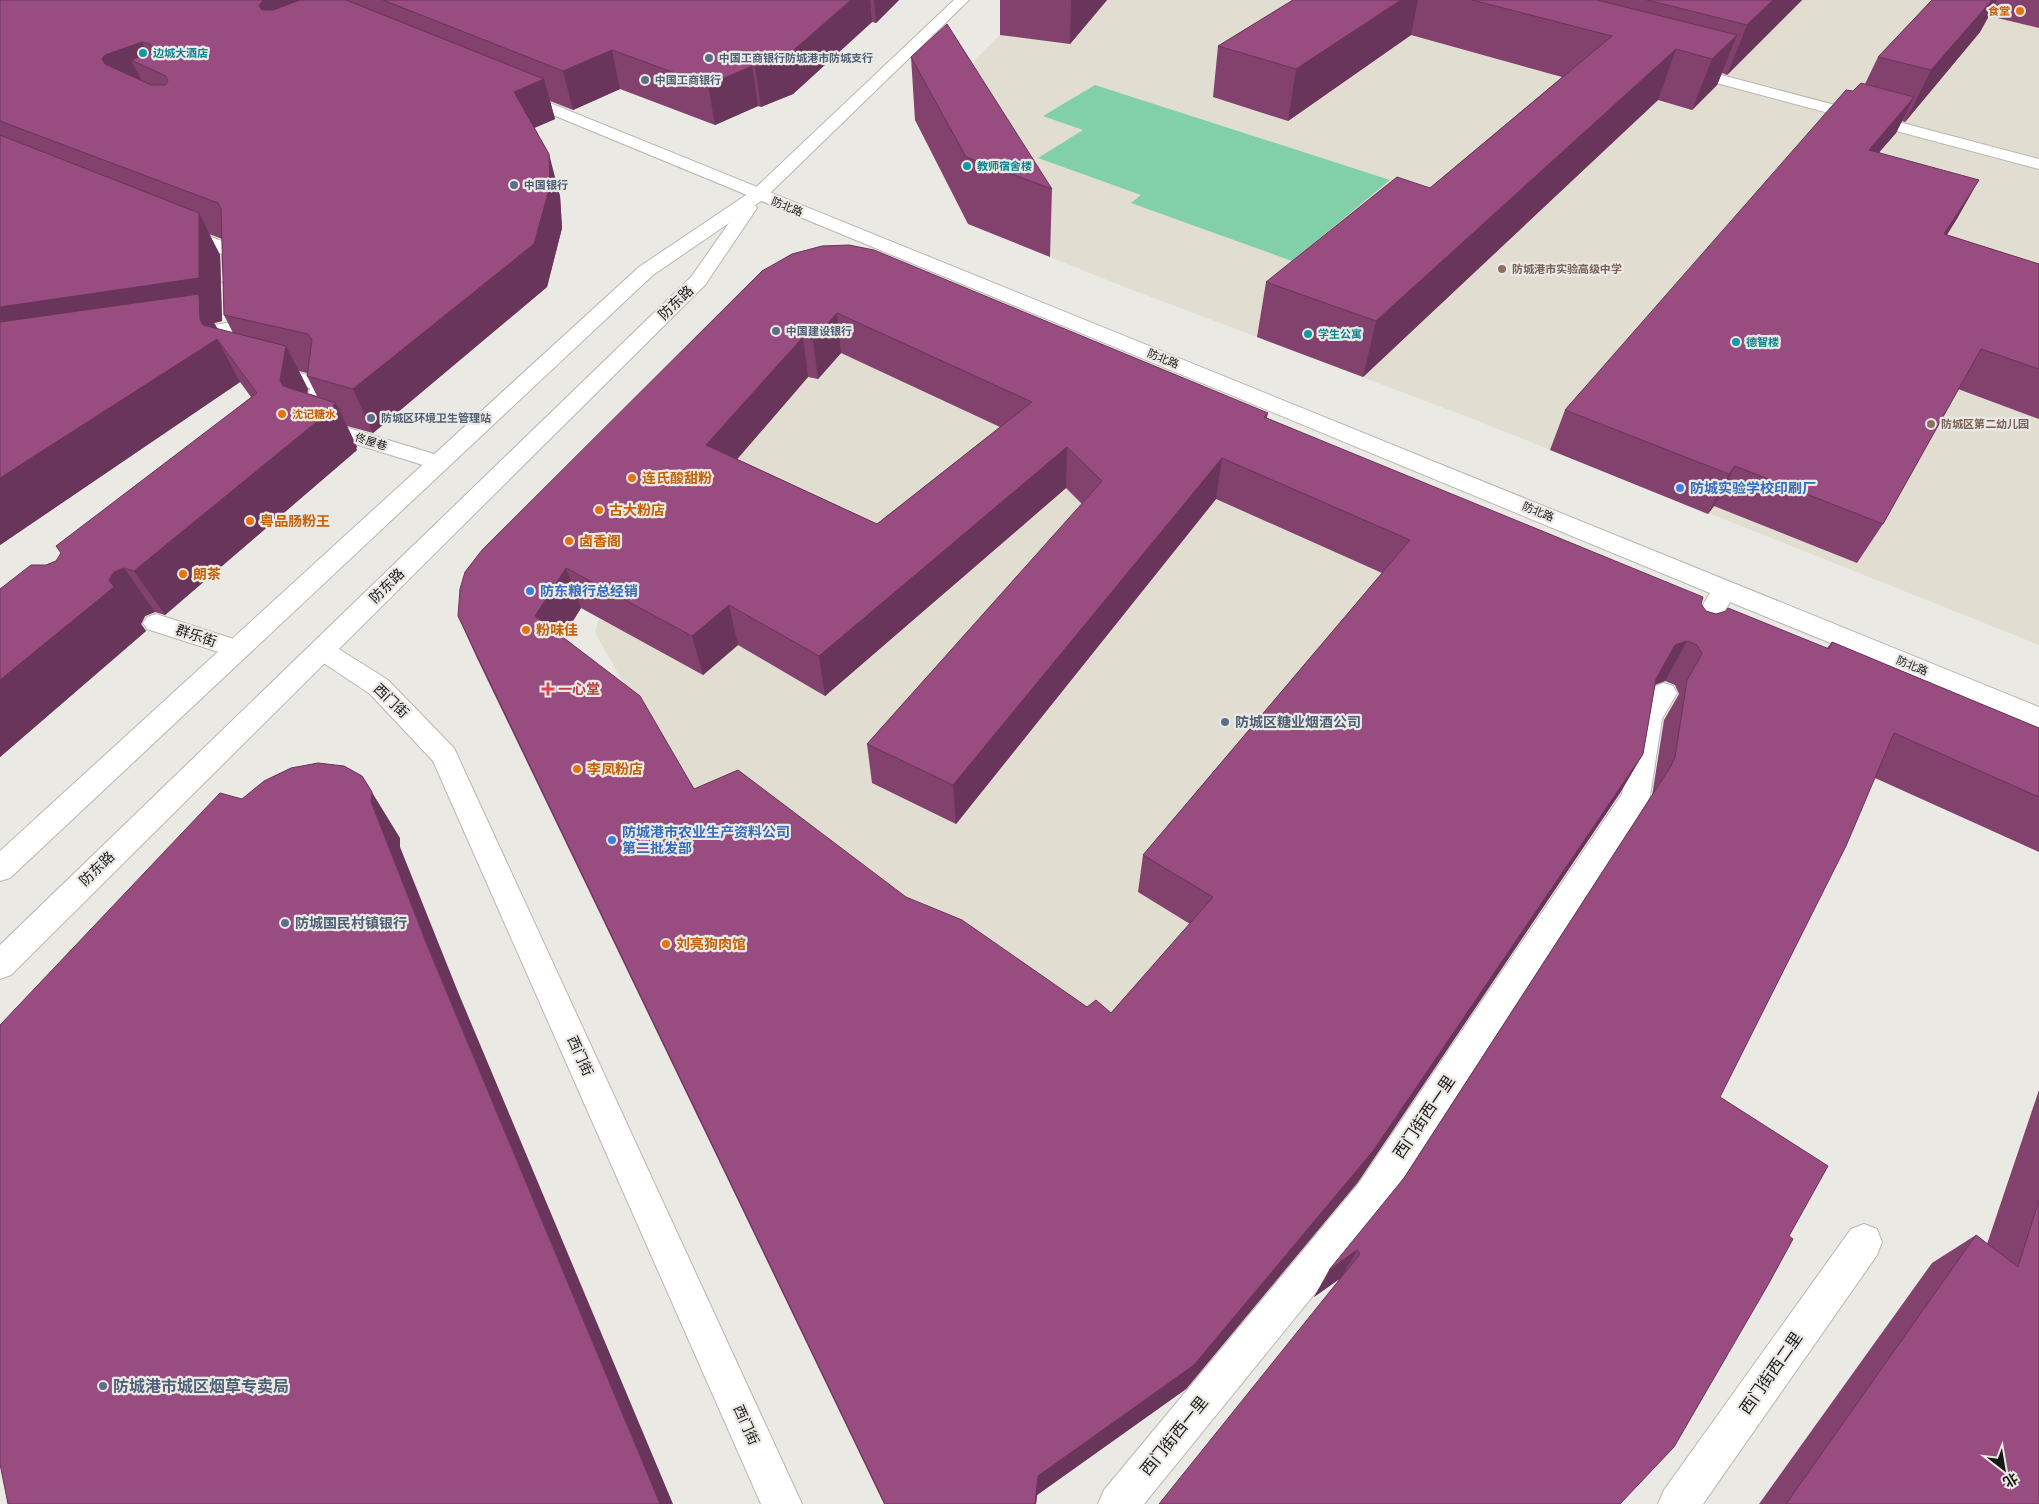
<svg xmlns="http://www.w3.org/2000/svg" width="2039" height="1504" viewBox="0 0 2039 1504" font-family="'Fira Sans Condensed','Noto Sans SC',sans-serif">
  <rect width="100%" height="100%" fill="#eae9e4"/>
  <path fill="#e1ded1" d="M 1035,0 L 2039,0 L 2039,645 L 1473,419 L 1117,284 L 968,224 L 915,120 Z
    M 813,320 L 1527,572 L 1117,1036 L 706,828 L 595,633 L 598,620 L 691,512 Z"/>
  <path fill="#81d0a9" d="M 1095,85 L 1390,180 L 1292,261 L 1131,203 L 1141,195 L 1038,158 L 1083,130 L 1043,116 Z"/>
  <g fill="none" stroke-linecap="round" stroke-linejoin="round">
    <g stroke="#b7b6b1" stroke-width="2">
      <path id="minor" d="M 1684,65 L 2039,159 L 2039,169 L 1679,73 L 1676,70 L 1679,67 Z
        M 518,90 L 2039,707 L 2039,728 L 1730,602 L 1702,649 L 1693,652 L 1684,649 L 1680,643 L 1710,593 L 512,98 L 510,95 L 512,92 Z
        M 179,225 L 238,247 L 240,251 L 241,280 L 238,284 L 231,286 L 224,284 L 221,280 L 222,254 L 173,234 L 170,230 L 173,226 Z
        M 232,322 L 239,324 L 242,328 L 239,332 L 184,342 L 177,340 L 174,336 L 177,332 L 184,330 Z
        M 268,365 L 328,380 L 331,384 L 326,421 L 447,458 L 450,463 L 447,468 L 439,470 L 307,429 L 304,424 L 310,388 L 261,375 L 258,371 L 261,367 Z
        M 156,614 L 246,643 L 250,649 L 246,655 L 237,658 L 147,629 L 143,623 L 147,617 Z
        M 322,641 L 331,644 L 388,680 L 454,748 L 802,1504 L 761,1504 L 433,761 L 370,694 L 313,656 L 309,650 L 313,644 Z
        M 1664,683 L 1673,686 L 1677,693 L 1662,719 L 1650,796 L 1646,804 L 1385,1207 L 1144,1504 L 1098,1504 L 1104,1490 L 1359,1183 L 1622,794 L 1636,719 L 1655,686 Z
        M 1864,1224 L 1877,1229 L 1882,1242 L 1877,1255 L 1703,1504 L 1658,1504 L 1664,1490 L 1851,1229 Z"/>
    </g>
    <g stroke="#b7b6b1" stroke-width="2">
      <path id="major" d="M 954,0 L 969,0 L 764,199 L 755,205 L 757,208 L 705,285 L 11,975 L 0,979 L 0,945 L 691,277 L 729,223 L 653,275 L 10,878 L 0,881 L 0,851 L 639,267 L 752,191 Z"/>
    </g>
    <use href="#minor" fill="#fff" fill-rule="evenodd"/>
    <use href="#major" fill="#fff" fill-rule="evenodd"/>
  </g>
  <path fill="#83416e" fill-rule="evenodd" d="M 0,0 L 899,0 L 876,23 L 872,22 L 793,94 L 761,107 L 758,106 L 715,125 L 620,89 L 573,110 L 550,101 L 555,119 L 534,128 L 560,196 L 562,228 L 547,287 L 373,433 L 347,426 L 357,447 L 356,448 L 357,450 L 165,615 L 155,612 L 145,616 L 141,624 L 146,631 L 0,757 L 0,589 L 46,565 L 56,561 L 251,397 L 240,382 L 0,545 ZM 209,234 L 222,239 L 224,315 L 233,333 L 218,329 L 214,323 L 222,321 L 220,255 ZM 299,371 L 307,373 L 307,376 L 317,396 L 307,393 L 308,389 Z
    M 1000,0 L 1107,0 L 1070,44 L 1000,35 Z
    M 1293,0 L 1802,0 L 1727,75 L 1722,73 L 1717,85 L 1692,110 L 1658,100 L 1363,377 L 1257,337 L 1266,282 L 1430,188 L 1562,77 L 1411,35 L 1288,121 L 1213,97 L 1218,46 Z
    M 1932,0 L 2039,0 L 2039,28 L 1989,16 L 1980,32 L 1905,122 L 1902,121 L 1896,133 L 1879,152 L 1958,217 L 1947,235 L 2039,264 L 2039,419 L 1958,389 L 1883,524 L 1857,563 L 1714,506 L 1708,514 L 1550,450 L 1565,410 L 1853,91 L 1865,84 L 1878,57 Z
    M 911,57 L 1052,189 L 1050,257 L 968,224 L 915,120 Z
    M 762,271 L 1268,413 L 1267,418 L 1701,604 L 1706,611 L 1827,648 L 1832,642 L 2039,728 L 2039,852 L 1875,778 L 1339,1279 L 1314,1297 L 1404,1178 L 1652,796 L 1664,720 L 1679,694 L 1675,685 L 1665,681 L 1655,685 L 1643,754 L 1620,793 L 1358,1182 L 1186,1389 L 1037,1495 L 1036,1504 L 884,1504 L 476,656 L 458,616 ZM 841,353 L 1000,427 L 877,524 L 737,459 L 808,377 L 818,379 ZM 1066,488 L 1082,504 L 867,744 L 872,783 L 956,824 L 1216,499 L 1382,573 L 1143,855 L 1138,892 L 1190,924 L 1111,1013 L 1087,1007 L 906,897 L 694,789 L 563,637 L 581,608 L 703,675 L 738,645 L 825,696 Z
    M 2039,1090 L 2039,1504 L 1759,1504 L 1932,1263 L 1976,1235 L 1987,1244 Z"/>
  <path fill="#6a355a" d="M 262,0 L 312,0 L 277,38 L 259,6 Z
    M 851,0 L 870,0 L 872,22 L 793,94 L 761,107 L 755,67 Z
    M 874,0 L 899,0 L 876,23 Z
    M 1071,0 L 1107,0 L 1070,44 Z
    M 1401,0 L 1418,0 L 1411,35 L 1288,121 L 1296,69 Z
    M 1773,0 L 1802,0 L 1727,75 L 1747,25 Z
    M 1992,0 L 1997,0 L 1980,32 L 1905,122 L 1931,70 Z
    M 1737,35 L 1717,85 L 1692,110 L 1712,59 Z
    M 142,42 L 157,71 L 131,60 L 145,87 L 122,98 L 102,59 L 105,55 Z
    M 1676,49 L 1658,100 L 1363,377 L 1376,321 Z
    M 612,50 L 620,89 L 573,110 L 563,71 Z
    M 752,66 L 758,106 L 715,125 L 708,85 Z
    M 544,79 L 555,119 L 525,132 L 514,92 Z
    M 1914,97 L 1896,133 L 1850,186 L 1869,150 Z
    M 549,154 L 560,196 L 562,228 L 547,287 L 373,433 L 353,389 Z
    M 1979,180 L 1958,217 L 1922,272 L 1944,234 Z
    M 199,213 L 220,255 L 222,321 L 214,323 L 222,337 L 217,339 L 240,382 L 0,545 L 0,307 Z
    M 837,313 L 841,353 L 818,379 L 813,340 Z
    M 803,337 L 808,377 L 715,485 L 706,445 Z
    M 286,346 L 308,389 L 302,424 L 280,380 Z
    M 336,403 L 357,447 L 356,448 L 357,450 L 165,615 L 134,571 Z
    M 1067,447 L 1066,488 L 825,696 L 819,656 Z
    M 1222,458 L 1216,499 L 956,824 L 953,785 Z
    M 1735,466 L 1714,506 L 1708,514 L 1729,474 Z
    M 124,568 L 155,612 L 145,616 L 141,624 L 146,631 L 0,757 L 0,680 L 109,580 L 114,572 Z
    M 566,568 L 581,608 L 551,656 L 535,616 Z
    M 729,605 L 738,645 L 703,675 L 692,636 Z
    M 1687,641 L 1665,681 L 1653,685 L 1656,679 L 1675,645 Z
    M 1643,754 L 1620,793 L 1358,1182 L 1186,1389 L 1037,1495 L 1036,1504 L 1035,1504 L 1038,1476 Z
    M 362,776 L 400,838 L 400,847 L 458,992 L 673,1504 L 660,1504 L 429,950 L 371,802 Z
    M 1357,1250 L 1341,1278 L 1314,1297 L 1329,1270 Z"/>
  <path fill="#984c80" stroke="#6a355a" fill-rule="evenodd" d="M 0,0 L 263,0 L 259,6 L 262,10 L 273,10 L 300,0 L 346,0 L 544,79 L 514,92 L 549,154 L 550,186 L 534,244 L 353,389 L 307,376 L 312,340 L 308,334 L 224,315 L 221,209 L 218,203 L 0,121 ZM 142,42 L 150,44 L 153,48 L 150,53 L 131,60 L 166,76 L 168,81 L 165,85 L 151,85 L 105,64 L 102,59 L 105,55 Z
    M 383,0 L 851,0 L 788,55 L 755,67 L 752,66 L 708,85 L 612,50 L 563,71 Z
    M 1293,0 L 1401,0 L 1296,69 L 1218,46 Z
    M 1472,0 L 1597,0 L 1737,35 L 1712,59 L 1676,49 L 1376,321 L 1266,282 L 1397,177 L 1430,188 L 1612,36 Z
    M 1647,0 L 1773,0 L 1747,25 Z
    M 1932,0 L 1992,0 L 1931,70 L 1878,57 Z
    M 947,24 L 1052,189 L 966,157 L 911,57 Z
    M 1861,83 L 1914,97 L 1869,150 L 1979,180 L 1944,234 L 2039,264 L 2039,369 L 1981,349 L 1883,524 L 1735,466 L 1729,474 L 1565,410 L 1846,90 L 1853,91 Z
    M 0,135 L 199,213 L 199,278 L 0,307 Z
    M 849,245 L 874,250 L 1268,413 L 1264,417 L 1703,597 L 1701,604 L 1706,611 L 1716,614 L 1726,611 L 1728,608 L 1829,649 L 1832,642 L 2039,728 L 2039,797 L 1894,733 L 1846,846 L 1720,1097 L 1828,1166 L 1789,1236 L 1793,1239 L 1769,1283 L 1674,1447 L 1620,1504 L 1159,1504 L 1360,1254 L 1357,1250 L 1329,1270 L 1404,1178 L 1671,766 L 1675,757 L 1687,680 L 1702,654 L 1697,645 L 1687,641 L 1675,645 L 1656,679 L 1643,754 L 1373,1151 L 1194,1365 L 1038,1476 L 1035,1504 L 885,1504 L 458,616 L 460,589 L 465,572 L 482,550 L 762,271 L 792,254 L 822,246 ZM 837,313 L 1032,402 L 877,524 L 706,445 L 803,337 L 813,340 ZM 1067,447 L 1102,481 L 867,744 L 953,785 L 1222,458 L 1410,540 L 1143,855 L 1213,897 L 1111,1013 L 1096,1000 L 1087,1007 L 962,920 L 906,897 L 738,770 L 694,789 L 640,696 L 535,616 L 566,568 L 692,636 L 729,605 L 819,656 Z
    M 199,294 L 200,320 L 203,325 L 286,346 L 280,380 L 283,386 L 336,403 L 333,406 L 336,406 L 134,571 L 124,568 L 114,572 L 109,580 L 114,587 L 0,680 L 0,589 L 31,565 L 46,565 L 56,561 L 61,553 L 56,546 L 257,393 L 217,339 L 0,478 L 0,322 Z
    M 318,763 L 344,766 L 362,776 L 372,792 L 371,802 L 429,950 L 660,1504 L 8,1504 L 0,1464 L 0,1025 L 220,793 L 242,799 L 264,781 L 291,768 Z
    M 2039,1200 L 2039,1504 L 1786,1504 L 1976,1235 L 2018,1267 Z"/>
  <g fill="#e8710a" stroke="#eae9e4" stroke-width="2">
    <circle cx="2020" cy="11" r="5"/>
    <circle cx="282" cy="414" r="5"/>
    <circle cx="632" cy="478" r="5"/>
    <circle cx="599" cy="510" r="5"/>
    <circle cx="250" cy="521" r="5"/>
    <circle cx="569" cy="541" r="5"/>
    <circle cx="183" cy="574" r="5"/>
    <circle cx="526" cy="630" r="5"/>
    <circle cx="577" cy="769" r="5"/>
    <circle cx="666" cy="944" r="5"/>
  </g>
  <g fill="#0f9aa8" stroke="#eae9e4" stroke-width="2">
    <circle cx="143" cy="53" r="5"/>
    <circle cx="967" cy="166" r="5"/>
    <circle cx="1308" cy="334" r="5"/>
    <circle cx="1736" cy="342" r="5"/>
  </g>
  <g fill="#5c6f8a" stroke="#eae9e4" stroke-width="2">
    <circle cx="709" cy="58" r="5"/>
    <circle cx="645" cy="80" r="5"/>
    <circle cx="514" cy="185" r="5"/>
    <circle cx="776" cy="331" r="5"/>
    <circle cx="371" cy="418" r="5"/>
    <circle cx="1225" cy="722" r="5"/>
    <circle cx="285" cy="923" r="5"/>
    <circle cx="103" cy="1386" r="5"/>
  </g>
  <g fill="#8d6e63" stroke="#eae9e4" stroke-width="2">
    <circle cx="1502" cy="269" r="5"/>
    <circle cx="1931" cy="424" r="5"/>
  </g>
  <g fill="#3f7fe0" stroke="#eae9e4" stroke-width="2">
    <circle cx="1680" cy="488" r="5"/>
    <circle cx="530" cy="591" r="5"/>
    <circle cx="612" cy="840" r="5"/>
  </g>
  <path fill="#e0444e" stroke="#eae9e4" stroke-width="2" d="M545.5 681.5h5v5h5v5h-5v5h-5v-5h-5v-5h5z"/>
  <g text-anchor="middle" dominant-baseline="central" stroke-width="4.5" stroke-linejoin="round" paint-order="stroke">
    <g font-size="11" font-weight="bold" fill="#c56008" stroke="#eae9e4" text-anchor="end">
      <text x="2010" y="11">食堂</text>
      <text x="292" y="414" text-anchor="start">沈记糖水</text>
    </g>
    <g font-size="11" font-weight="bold" fill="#0d838f" stroke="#eae9e4" text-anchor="start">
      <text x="153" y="53">边城大酒店</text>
      <text x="977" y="166">教师宿舍楼</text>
      <text x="1318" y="334">学生公寓</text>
      <text x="1746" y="342">德智楼</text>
    </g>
    <g font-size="11" font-weight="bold" fill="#4e5e75" stroke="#eae9e4" text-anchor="start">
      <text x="719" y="58">中国工商银行防城港市防城支行</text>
      <text x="655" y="80">中国工商银行</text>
      <text x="524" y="185">中国银行</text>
      <text x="786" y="331">中国建设银行</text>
      <text x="381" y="418">防城区环境卫生管理站</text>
    </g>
    <g font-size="11" fill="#181816" stroke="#eae9e4">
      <text transform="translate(787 207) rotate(22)">防北路</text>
      <text transform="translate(1163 359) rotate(22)">防北路</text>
      <text transform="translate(371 442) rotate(17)">佟屋巷</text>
      <text transform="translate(1538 512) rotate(22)">防北路</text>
      <text transform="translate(1912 666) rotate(22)">防北路</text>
    </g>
    <g font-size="11" font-weight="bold" fill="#785e54" stroke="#eae9e4" text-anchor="start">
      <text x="1512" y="269">防城港市实验高级中学</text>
      <text x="1941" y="424">防城区第二幼儿园</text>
    </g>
    <g font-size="14" fill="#181816" stroke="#eae9e4">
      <text transform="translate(676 303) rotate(-44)">防东路</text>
      <text transform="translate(387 586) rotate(-45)">防东路</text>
      <text transform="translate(196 636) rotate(18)">群乐街</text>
      <text transform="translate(391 701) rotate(44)">西门街</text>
      <text transform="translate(97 869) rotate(-44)">防东路</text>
      <text transform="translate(580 1056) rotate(66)">西门街</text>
      <text transform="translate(746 1425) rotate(66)">西门街</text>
    </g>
    <g font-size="14" font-weight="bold" fill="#c56008" stroke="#eae9e4" text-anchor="start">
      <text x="642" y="478">连氏酸甜粉</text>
      <text x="609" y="510">古大粉店</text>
      <text x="260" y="521">粤品肠粉王</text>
      <text x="579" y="541">卤香阁</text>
      <text x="193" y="574">朗茶</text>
      <text x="536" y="630">粉味佳</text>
      <text x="587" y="769">李凤粉店</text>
      <text x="676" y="944">刘亮狗肉馆</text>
    </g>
    <g font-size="14" font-weight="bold" fill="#366cbe" stroke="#eae9e4" text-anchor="start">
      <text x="1690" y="488">防城实验学校印刷厂</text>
      <text x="540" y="591">防东粮行总经销</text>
      <text x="622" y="832">防城港市农业生产资料公司<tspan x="622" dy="16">第二批发部</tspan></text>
    </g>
    <g font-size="14" font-weight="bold" fill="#be3a42" stroke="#eae9e4" text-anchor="start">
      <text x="558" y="689">一心堂</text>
    </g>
    <g font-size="14" font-weight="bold" fill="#4e5e75" stroke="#eae9e4" text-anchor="start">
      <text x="1235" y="722">防城区糖业烟酒公司</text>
      <text x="295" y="923">防城国民村镇银行</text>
    </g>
    <g font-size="16" fill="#181816" stroke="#eae9e4">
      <text transform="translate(1424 1117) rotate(-56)">西门街西一里</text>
      <text transform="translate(1771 1373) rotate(-55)">西门街西二里</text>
      <text transform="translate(1174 1436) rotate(-51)">西门街西一里</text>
    </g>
    <g font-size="16" font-weight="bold" fill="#4e5e75" stroke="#eae9e4" text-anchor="start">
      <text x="113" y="1386">防城港市城区烟草专卖局</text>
    </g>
  </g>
  <g transform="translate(2004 1469) rotate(149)" stroke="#eae9e4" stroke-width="4" paint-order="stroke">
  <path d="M0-4L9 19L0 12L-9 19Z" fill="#181816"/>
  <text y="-8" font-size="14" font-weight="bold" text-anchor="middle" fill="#181816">北</text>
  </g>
</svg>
